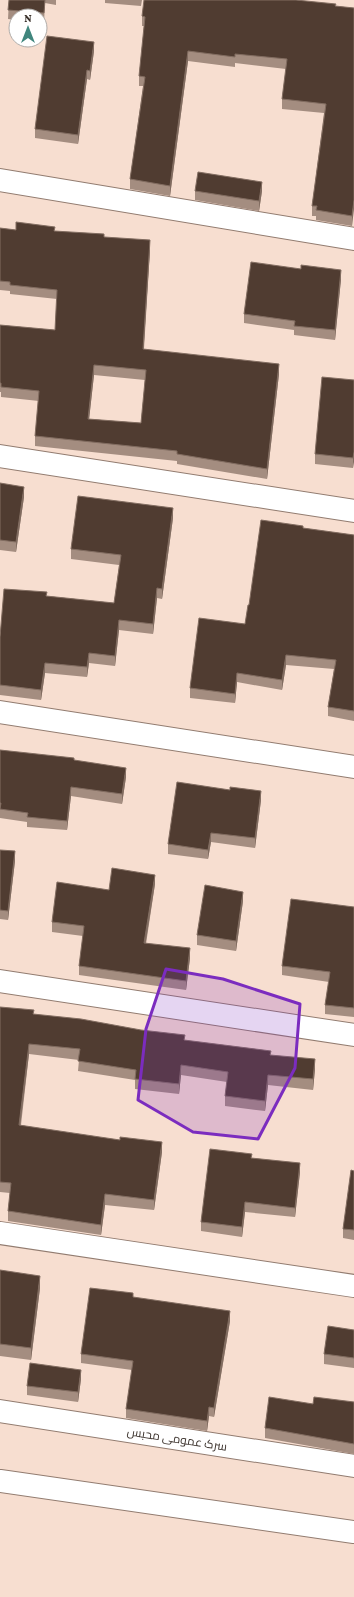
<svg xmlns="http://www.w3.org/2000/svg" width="354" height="1597" viewBox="0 0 354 1597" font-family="'Crimson Pro',Cairo,serif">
  <rect width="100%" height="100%" fill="#f7ded0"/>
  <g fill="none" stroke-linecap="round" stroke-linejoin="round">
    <g stroke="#927c70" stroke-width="24">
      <path id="minor" d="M 0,180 L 354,239
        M 0,456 L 354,511
        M 0,712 L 354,767
        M 0,981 L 354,1035
        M 0,1233 L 354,1286"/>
    </g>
    <g stroke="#927c70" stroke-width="24">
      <path id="tertiary" d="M 0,1411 L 354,1466
        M 0,1481 L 354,1532"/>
    </g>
    <use href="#minor" stroke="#fff" stroke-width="22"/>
    <use href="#tertiary" stroke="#fff" stroke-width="22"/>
  </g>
  <path fill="#a48d80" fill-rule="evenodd" d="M 9,0 L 56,0 L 56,5 L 45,3 L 44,23 L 40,22 L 40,16 L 16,16 L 16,20 L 8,19 Z
    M 105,0 L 142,0 L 141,6 L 105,3 Z
    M 336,6 L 354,8 L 352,226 L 316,220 L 316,216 L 312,216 L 312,206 L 324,113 L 282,109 L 282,99 L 286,69 L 235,63 L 235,67 L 188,61 L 170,196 L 130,189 L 130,179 L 143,86 L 139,86 L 139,76 L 144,26 L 142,26 L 142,16 Z
    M 94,51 L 90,80 L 87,79 L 78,144 L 35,138 L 35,129 Z
    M 195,191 L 262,191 L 259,211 L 195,200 Z
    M 0,228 L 16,230 L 55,231 L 104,237 L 150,250 L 144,349 L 279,374 L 267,479 L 177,464 L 177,461 L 35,446 L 35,436 L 39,401 L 1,397 L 1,392 L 0,392 L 0,325 L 55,330 L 57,299 L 10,294 L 10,291 L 0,290 ZM 94,375 L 145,380 L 141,423 L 89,419 Z
    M 341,279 L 335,340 L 294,335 L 294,330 L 244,323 L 244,314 Z
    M 354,380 L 353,468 L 315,464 L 315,454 Z
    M 0,483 L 24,497 L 16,552 L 0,550 Z
    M 173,518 L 162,599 L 157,598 L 153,634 L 119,630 L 115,666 L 89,663 L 87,677 L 45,673 L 41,700 L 0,695 L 0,637 L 47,596 L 114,603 L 119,565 L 71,559 L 71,549 Z
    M 303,528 L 354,535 L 354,721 L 328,716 L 328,707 L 334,669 L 286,665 L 282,690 L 237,682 L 235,703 L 190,698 L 190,688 L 245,624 L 249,605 Z
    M 0,750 L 74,760 L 126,777 L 122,804 L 71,796 L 67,830 L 27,827 L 27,822 L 0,818 Z
    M 261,800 L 255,848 L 211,842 L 208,859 L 168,854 L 168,844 Z
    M 0,850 L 15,861 L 8,920 L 0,919 Z
    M 155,884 L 146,944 L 190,958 L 186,990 L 79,975 L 79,966 L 83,936 L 52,932 L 52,922 L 109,890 Z
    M 243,901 L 236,951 L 197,945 L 197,935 Z
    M 354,907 L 354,1017 L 325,1014 L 325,1005 L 329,982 L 282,975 L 282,966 Z
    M 0,1007 L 34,1014 L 271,1055 L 315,1069 L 313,1090 L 268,1085 L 265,1111 L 225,1106 L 225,1096 L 227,1082 L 181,1075 L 179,1094 L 135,1089 L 135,1080 L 78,1071 L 79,1060 L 29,1054 L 21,1125 L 162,1152 L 154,1210 L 105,1205 L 101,1235 L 8,1221 L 8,1211 L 10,1193 L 0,1192 Z
    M 252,1158 L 300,1172 L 295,1217 L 245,1212 L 242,1237 L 201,1231 L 201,1222 Z
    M 354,1171 L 354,1240 L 343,1238 L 343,1229 Z
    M 0,1270 L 40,1288 L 31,1360 L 0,1356 Z
    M 133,1297 L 230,1321 L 214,1417 L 209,1416 L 207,1431 L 126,1418 L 126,1409 L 132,1370 L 81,1363 L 81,1354 Z
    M 354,1330 L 354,1368 L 324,1364 L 324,1354 Z
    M 81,1379 L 78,1402 L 27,1395 L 27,1386 Z
    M 354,1402 L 354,1454 L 265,1438 L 265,1428 L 313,1404 Z"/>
  <path fill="#826d61" d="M 94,42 L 94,51 L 90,80 L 90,71 Z
    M 188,51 L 188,61 L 170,196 L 170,186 Z
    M 87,70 L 87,79 L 78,144 L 78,135 Z
    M 262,182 L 262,191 L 259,211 L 259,201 Z
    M 354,200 L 354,209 L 352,226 L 352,216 Z
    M 150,240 L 150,250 L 143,359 L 143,349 Z
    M 341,270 L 341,279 L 335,340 L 335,330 Z
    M 279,364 L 279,374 L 267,479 L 267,469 Z
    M 94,365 L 94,375 L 88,429 L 88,419 Z
    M 354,452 L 354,462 L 353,468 L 353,458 Z
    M 24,487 L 24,497 L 16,552 L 16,542 Z
    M 173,508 L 173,518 L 162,599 L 162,589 Z
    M 157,588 L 157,598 L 153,634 L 153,624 Z
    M 119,620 L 119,630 L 115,666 L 115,656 Z
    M 89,653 L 89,663 L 87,677 L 87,667 Z
    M 286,655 L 286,665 L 282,690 L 282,680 Z
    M 45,663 L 45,673 L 41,700 L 41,690 Z
    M 237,673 L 237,682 L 235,703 L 235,694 Z
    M 126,768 L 126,777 L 122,804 L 122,794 Z
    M 71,787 L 71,796 L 67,830 L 67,821 Z
    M 261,791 L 261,800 L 255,848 L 255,838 Z
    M 211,833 L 211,842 L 208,859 L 208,850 Z
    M 15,851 L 15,861 L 8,920 L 8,911 Z
    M 155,875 L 155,884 L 144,953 L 144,943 Z
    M 243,892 L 243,901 L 236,951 L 236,941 Z
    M 190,948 L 190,958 L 186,990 L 186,981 Z
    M 29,1044 L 29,1054 L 19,1135 L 19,1125 Z
    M 315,1059 L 315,1069 L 313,1090 L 313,1079 Z
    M 181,1065 L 181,1075 L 179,1094 L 179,1084 Z
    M 268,1075 L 268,1085 L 265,1111 L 265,1101 Z
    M 162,1142 L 162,1152 L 154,1210 L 154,1200 Z
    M 300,1163 L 300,1172 L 295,1217 L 295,1208 Z
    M 105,1194 L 105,1205 L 101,1235 L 101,1225 Z
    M 245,1202 L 245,1212 L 242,1237 L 242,1227 Z
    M 40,1276 L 40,1288 L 31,1360 L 31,1348 Z
    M 230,1311 L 230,1321 L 214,1417 L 214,1408 Z
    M 81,1370 L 81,1379 L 78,1402 L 78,1392 Z
    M 209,1407 L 209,1416 L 207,1431 L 207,1421 Z"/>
  <path fill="#503c31" stroke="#826d61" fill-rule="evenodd" d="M 9,0 L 45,0 L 44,13 L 8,10 Z
    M 144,0 L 296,0 L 336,4 L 335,6 L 354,8 L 354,200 L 352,216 L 316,210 L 317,206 L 312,206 L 326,104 L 282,99 L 287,59 L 235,54 L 235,57 L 188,51 L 170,186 L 130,179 L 145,77 L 139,76 L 145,17 L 142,16 Z
    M 47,36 L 94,42 L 90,71 L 87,70 L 78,135 L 35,129 Z
    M 198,172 L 262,182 L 259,201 L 195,191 Z
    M 16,222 L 55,227 L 54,231 L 104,234 L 104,237 L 150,240 L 143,349 L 279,364 L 267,469 L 177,454 L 177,451 L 35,436 L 39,391 L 1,387 L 1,383 L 0,383 L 0,325 L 55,330 L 57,290 L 10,285 L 10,282 L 0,281 L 0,228 L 16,230 ZM 94,365 L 146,370 L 141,423 L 88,419 Z
    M 251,262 L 301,269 L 301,265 L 341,270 L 335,330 L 294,326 L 295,321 L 244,314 Z
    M 322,377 L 354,380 L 354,452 L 353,458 L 315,454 Z
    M 0,483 L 24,487 L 16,542 L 0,540 Z
    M 78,496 L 173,508 L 162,589 L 157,588 L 153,624 L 119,620 L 115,656 L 89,653 L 87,667 L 45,663 L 41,690 L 0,685 L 0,637 L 4,589 L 47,592 L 46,596 L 114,603 L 121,555 L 71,549 Z
    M 261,520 L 303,526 L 303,528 L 354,535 L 354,711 L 328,707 L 336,660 L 286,655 L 282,680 L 237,673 L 235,694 L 190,688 L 199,618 L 245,624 L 248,605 L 249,605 Z
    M 0,750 L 74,758 L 74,760 L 126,768 L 122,794 L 71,787 L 67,821 L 27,817 L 28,813 L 0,809 L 1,803 L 0,803 Z
    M 177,782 L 230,790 L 230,787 L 261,791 L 255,838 L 211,833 L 208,850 L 168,844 Z
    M 0,850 L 15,851 L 8,911 L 0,910 Z
    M 112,868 L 155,875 L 144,943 L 190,948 L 186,981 L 79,966 L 84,926 L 52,922 L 57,882 L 109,890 Z
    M 205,885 L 243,892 L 236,941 L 197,935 Z
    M 291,899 L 354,907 L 354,1008 L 325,1005 L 330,972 L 282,966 Z
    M 0,1007 L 34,1010 L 33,1014 L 81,1019 L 141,1030 L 185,1035 L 184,1040 L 271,1051 L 270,1055 L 315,1059 L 313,1079 L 268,1075 L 265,1101 L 225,1096 L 228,1072 L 181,1065 L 179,1084 L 135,1079 L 136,1070 L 78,1061 L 80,1049 L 29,1044 L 19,1125 L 120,1140 L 120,1137 L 162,1142 L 154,1200 L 105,1194 L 101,1225 L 8,1211 L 11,1183 L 0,1182 Z
    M 210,1149 L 252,1154 L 251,1158 L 300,1163 L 295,1208 L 245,1202 L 242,1227 L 201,1222 Z
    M 351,1170 L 354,1171 L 354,1230 L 343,1229 Z
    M 0,1270 L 40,1276 L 31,1348 L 0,1344 Z
    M 90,1288 L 133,1293 L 133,1297 L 230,1311 L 214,1408 L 209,1407 L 207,1421 L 126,1409 L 133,1361 L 81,1354 Z
    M 328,1326 L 354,1330 L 354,1358 L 324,1354 Z
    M 30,1363 L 81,1370 L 78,1392 L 27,1386 Z
    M 269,1397 L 313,1404 L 314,1397 L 354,1402 L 354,1444 L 265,1428 Z"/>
  <path fill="#7b2cbf" fill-opacity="0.2" stroke="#7b2cbf" stroke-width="3" stroke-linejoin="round" d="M 166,969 L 223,979 L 300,1004 L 295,1068 L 258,1139 L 193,1132 L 138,1100 L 146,1029 Z"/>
  <g text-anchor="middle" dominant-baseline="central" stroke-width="4" stroke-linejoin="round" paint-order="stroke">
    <g font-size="12" fill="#3a312b" stroke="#fff">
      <text transform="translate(177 1439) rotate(9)">سرک عمومی محبس</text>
    </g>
  </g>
  <g transform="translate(28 28)"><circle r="19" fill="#ffffff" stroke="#b0adaa"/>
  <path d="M0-3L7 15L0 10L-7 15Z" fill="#40867d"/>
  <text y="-6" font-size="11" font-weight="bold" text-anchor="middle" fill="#3a312b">N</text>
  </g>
</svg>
